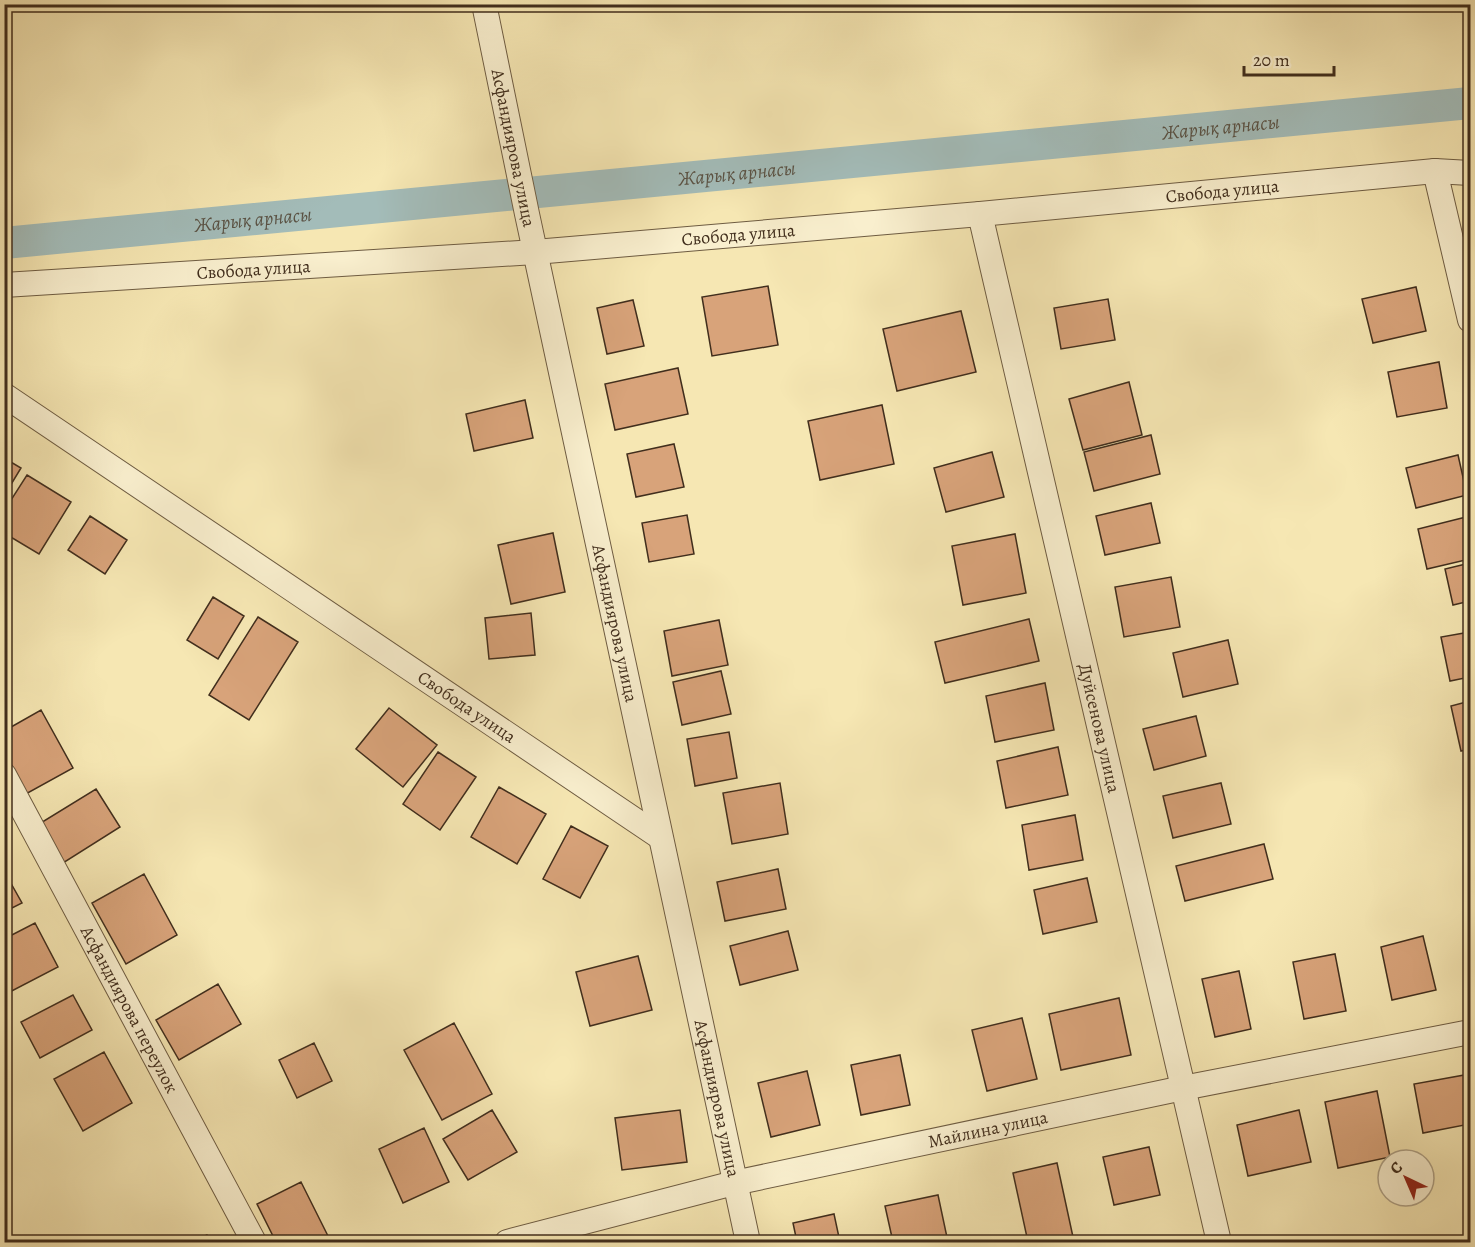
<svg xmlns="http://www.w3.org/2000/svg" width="1475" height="1247" viewBox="0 0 1475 1247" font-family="Alegreya,serif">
  <rect width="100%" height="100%" fill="#f6e7b3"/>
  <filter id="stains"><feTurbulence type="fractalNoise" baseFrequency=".00333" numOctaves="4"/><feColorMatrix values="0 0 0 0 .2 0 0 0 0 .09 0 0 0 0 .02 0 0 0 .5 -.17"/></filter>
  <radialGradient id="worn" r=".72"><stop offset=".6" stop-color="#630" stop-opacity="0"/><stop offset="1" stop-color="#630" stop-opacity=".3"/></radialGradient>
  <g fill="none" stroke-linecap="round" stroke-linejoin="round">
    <path stroke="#a3bcb9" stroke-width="32" id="s1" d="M 4,243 L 1470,103"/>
  </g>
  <path fill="#d8a37a" stroke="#412e1d" stroke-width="1.5" d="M 768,286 L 778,345 L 712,356 L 702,297 Z
    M 1416,287 L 1426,331 L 1373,343 L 1362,299 Z
    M 1108,299 L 1115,340 L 1061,349 L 1054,308 Z
    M 633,300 L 644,346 L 607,354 L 597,308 Z
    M 961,311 L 976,372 L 897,391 L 883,329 Z
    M 1439,362 L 1447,408 L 1397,417 L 1388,372 Z
    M 678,368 L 688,414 L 615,430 L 605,384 Z
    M 1129,382 L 1142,435 L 1083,450 L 1069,399 Z
    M 525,400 L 533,438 L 474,451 L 466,414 Z
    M 882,405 L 894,464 L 820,480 L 808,421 Z
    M 1151,435 L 1160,474 L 1094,491 L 1084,452 Z
    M 674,444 L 684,487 L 636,497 L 627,454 Z
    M 992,452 L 1004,497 L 946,512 L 934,468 Z
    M 1458,455 L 1467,495 L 1416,508 L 1406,468 Z
    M 4,458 L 21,468 L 4,496 Z
    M 27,475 L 71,502 L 39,554 L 4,533 L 4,511 Z
    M 1151,503 L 1160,543 L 1105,555 L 1096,516 Z
    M 687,515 L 694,554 L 649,562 L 642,523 Z
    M 90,516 L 127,540 L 105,574 L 68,550 Z
    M 1470,516 L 1470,559 L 1427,569 L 1418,529 Z
    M 553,533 L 565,592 L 511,604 L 498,545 Z
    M 1015,534 L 1026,593 L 963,605 L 952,546 Z
    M 1470,563 L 1470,601 L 1453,605 L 1445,569 Z
    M 1171,577 L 1180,627 L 1124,637 L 1115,587 Z
    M 213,597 L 244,616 L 218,659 L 187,640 Z
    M 531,613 L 535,655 L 489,659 L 485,618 Z
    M 258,617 L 298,642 L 249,720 L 209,695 Z
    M 1029,619 L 1039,661 L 945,683 L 935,642 Z
    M 719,620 L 728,665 L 672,676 L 664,631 Z
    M 1470,632 L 1470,677 L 1450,681 L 1441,637 Z
    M 1228,640 L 1238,684 L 1183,697 L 1173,653 Z
    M 721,671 L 731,714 L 682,725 L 673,682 Z
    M 1045,683 L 1054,730 L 995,742 L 986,696 Z
    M 1470,701 L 1470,749 L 1461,751 L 1451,706 Z
    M 389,708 L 437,745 L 403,787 L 356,749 Z
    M 41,710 L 73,768 L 24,795 L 4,759 L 4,731 Z
    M 1196,716 L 1206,756 L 1154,770 L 1143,729 Z
    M 729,732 L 737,778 L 695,786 L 687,739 Z
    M 1058,747 L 1068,795 L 1006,808 L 997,761 Z
    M 438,752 L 476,777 L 440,830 L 403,804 Z
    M 780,783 L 788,834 L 732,844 L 723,793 Z
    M 1221,783 L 1231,824 L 1173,838 L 1163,796 Z
    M 499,787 L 546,814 L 517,864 L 471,837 Z
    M 96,789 L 120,827 L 63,863 L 39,824 Z
    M 1075,815 L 1083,860 L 1029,870 L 1022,825 Z
    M 571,826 L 608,846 L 580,898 L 543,879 Z
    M 1264,844 L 1273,879 L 1185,901 L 1176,866 Z
    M 778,869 L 786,909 L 725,921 L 717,882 Z
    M 4,871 L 22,903 L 4,912 Z
    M 144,874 L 177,935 L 126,964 L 92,903 Z
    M 1087,878 L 1097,922 L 1043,934 L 1034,890 Z
    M 35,923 L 58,967 L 4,995 L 4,939 Z
    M 788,931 L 798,970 L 740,985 L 730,946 Z
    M 1423,936 L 1436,990 L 1392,1000 L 1381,947 Z
    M 1335,954 L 1346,1011 L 1304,1019 L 1293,962 Z
    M 638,956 L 652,1010 L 590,1026 L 576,972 Z
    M 1239,971 L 1251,1029 L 1215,1037 L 1202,979 Z
    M 218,984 L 241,1024 L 179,1060 L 156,1020 Z
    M 73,995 L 92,1030 L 40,1058 L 21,1022 Z
    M 1119,998 L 1131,1055 L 1061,1070 L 1049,1014 Z
    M 1022,1018 L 1037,1079 L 987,1091 L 972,1030 Z
    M 454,1023 L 492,1094 L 442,1120 L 404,1050 Z
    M 314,1043 L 332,1081 L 297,1098 L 279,1060 Z
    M 104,1052 L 132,1103 L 83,1131 L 54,1079 Z
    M 900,1055 L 910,1105 L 861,1115 L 851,1065 Z
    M 807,1071 L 820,1125 L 771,1137 L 758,1083 Z
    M 1470,1074 L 1470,1124 L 1423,1133 L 1414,1084 Z
    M 1377,1091 L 1390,1157 L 1338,1168 L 1325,1102 Z
    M 492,1110 L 517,1152 L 468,1180 L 443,1139 Z
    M 680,1110 L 687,1162 L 622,1170 L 615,1118 Z
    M 1299,1110 L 1311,1162 L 1248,1176 L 1237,1125 Z
    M 424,1128 L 449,1182 L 403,1203 L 379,1149 Z
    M 1149,1147 L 1160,1195 L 1114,1205 L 1103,1157 Z
    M 1057,1163 L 1073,1237 L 1048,1242 L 1028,1242 L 1013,1173 Z
    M 301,1182 L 331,1242 L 276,1242 L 257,1204 Z
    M 938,1195 L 948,1242 L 893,1242 L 885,1206 Z
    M 834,1214 L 840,1242 L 797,1242 L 793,1223 Z
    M 207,1235 L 211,1242 L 191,1242 Z"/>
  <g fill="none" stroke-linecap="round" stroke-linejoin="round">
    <g stroke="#6e5c42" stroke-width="26">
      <g id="street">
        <path id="s2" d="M 484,4 L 527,214 L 748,1242"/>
        <path d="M 1435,171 L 1470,320"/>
        <path id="s3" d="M 980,214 L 1219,1242"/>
        <path id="s4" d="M 4,285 L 535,252 L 980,214 L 1435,171 L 1470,173"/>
        <path id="s5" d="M 4,395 L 660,837"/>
        <path id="s6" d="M 4,775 L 254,1242"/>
        <path id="s7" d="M 507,1242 L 734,1183 L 1183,1088 L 1470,1032"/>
      </g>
    </g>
    <use href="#street" stroke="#f9efce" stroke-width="24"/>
  </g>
  <g text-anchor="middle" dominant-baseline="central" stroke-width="5" stroke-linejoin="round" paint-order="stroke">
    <g font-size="18" fill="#412e1d" stroke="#f9efce">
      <text stroke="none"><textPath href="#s2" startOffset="147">Асфандиярова улица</textPath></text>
      <text stroke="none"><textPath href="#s4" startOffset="1222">Свобода улица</textPath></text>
      <text stroke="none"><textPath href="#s4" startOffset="736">Свобода улица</textPath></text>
      <text stroke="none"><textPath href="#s4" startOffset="250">Свобода улица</textPath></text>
      <text stroke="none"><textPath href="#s2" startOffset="633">Асфандиярова улица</textPath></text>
      <text stroke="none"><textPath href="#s5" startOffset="558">Свобода улица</textPath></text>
      <text stroke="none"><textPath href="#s3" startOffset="528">Дуйсенова улица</textPath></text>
      <text stroke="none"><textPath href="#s6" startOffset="266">Асфандиярова переулок</textPath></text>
      <text stroke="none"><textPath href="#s2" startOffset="1119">Асфандиярова улица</textPath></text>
      <text stroke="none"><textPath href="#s7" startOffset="494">Майлина улица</textPath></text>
    </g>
    <g font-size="20" font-style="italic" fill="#5a5244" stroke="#f9efce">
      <text stroke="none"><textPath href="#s1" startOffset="1222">Жарық арнасы</textPath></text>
      <text stroke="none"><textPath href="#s1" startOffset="736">Жарық арнасы</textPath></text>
      <text stroke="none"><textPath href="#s1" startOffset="250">Жарық арнасы</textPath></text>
    </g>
  </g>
  <rect width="1475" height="1247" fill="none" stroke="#f6e7b3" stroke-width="24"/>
  <rect x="6" y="6" width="1463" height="1235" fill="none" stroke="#412e1d" stroke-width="3"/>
  <rect x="12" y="12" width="1451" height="1223" fill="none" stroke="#412e1d" stroke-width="1.5"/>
  <g transform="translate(1406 1178) rotate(316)"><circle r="28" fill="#f9efce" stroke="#afa287" stroke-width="1.5"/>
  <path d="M0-4.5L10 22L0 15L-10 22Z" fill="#8f2418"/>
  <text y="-9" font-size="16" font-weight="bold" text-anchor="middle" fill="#412e1d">С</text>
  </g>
  <path d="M1244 66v9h90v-9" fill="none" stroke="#412e1d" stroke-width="3"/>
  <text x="1253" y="66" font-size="18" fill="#412e1d" stroke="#f9efce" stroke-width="4.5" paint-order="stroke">20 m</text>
  <rect width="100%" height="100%" filter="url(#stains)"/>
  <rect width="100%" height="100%" fill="url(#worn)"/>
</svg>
